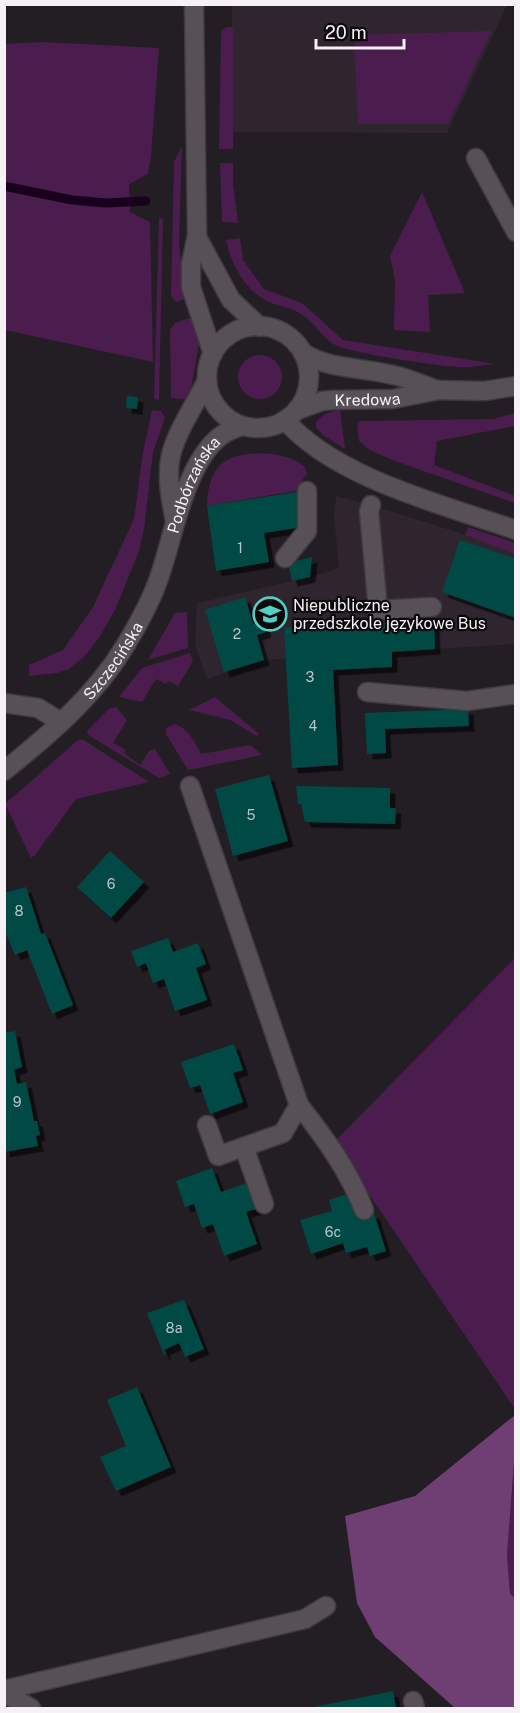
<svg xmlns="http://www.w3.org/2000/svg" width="520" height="1713" viewBox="0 0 520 1713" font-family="'Public Sans',sans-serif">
  <defs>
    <filter id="shadow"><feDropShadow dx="5.5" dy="5.5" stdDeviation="0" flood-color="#0009"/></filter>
  </defs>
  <rect width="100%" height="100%" fill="#231e23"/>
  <path fill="#2f252f" d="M 232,5 L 507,5 L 447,133 L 233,132 Z
    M 336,496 L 371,505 L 460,533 L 515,553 L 515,644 L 264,660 L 207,679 L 195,644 L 197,603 L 310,577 L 339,568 L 334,515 Z"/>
  <path fill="#4a1d4e" d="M 226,27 L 233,27 L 233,149 L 219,149 L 221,36 L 222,30 Z
    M 491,31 L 448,124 L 358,124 L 354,35 Z
    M 43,42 L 159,48 L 151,156 L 148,174 L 129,184 L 130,212 L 150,222 L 153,362 L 5,330 L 5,44 Z
    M 182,146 L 179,243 L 185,299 L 176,302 L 171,296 L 174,162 Z
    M 220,163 L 233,163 L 233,184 L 238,223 L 222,222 Z
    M 422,192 L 465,293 L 428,295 L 430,332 L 394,330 L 395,280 L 390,256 Z
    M 159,217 L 163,219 L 159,400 L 154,399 Z
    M 240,238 L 243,260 L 264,289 L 302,303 L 343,340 L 496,364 C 484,365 471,368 459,367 C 438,366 348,353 333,344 C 320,335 313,320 299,313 C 289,307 279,306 269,302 C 245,291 231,264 226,240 Z
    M 192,317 L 199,344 L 191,389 L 185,399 L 171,398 L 170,330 L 175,323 Z
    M238 377a22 22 0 1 1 44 0a22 22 0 1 1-44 0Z
    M 340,409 L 345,449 L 324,436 L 316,427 L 316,422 L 325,414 Z
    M 152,410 L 161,411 L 165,418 L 153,452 L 144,529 L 139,551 L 115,610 L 100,636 L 85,656 L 69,669 L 57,673 L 29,676 L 29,665 L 63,650 L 93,607 L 134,519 L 143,452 Z
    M 515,413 L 515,426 L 437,441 L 434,465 L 515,496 L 515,503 L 395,461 L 370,450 L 359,441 L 357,424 L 361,421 L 493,419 Z
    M 247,454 C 268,453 286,453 304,466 L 307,473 L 296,491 L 207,506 C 208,478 215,458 247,454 Z
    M 468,527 L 515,543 L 515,554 L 465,535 Z
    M 187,612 L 188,648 L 148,660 L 175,613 Z
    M 190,653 L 193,661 L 178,686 L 168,681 L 166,684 L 156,679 L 142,702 L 119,697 L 142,668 Z
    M 215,697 L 259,734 L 257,736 L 230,720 L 189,710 Z
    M 116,707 L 127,720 L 113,743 L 126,750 L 124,753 L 140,765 L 149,751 L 155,749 L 170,774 L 159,778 L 88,735 L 87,731 L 110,708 Z
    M 175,724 C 190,730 194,741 201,754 L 250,745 L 262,755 L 188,770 L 166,734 L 166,728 Z
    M 82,739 L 149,782 L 76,799 L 35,855 L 31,858 L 5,804 L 78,740 Z
    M 515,958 L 515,1409 L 360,1181 L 337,1139 Z
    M 515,1448 L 515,1598 L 510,1594 L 507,1556 Z"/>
  <path fill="#6f3e73" d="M 515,1415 L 515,1448 L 507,1556 L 510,1594 L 515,1598 L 515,1708 L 455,1708 L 375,1637 L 357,1603 L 345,1516 L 415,1496 Z"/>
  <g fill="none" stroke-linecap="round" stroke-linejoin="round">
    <path stroke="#19001c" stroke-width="9" d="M 4,186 L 72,200 L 106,203 L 146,201"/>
  </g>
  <path fill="#064945" filter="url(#shadow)" d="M 127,396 L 138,397 L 137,409 L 126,408 Z
    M 297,492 L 302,527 L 264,533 L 269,562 L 216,571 L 207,506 Z
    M 460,540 L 516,559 L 516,618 L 442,592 Z
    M 312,557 L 310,577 L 292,581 L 288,563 Z
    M 245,597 L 253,624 L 263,621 L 266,632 L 257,635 L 264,660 L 224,672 L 205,610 Z
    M 434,620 L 435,649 L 392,652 L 392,667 L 333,670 L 338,765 L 292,768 L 284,628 Z
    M 468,709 L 469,726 L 385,729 L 386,753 L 367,754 L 365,713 Z
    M 269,775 L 288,841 L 233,856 L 215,789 Z
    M 296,786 L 390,788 L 390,808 L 396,808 L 395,824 L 305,822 L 301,804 L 298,804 Z
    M 110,851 L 144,882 L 111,918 L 77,887 Z
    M 26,887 L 41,934 L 45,933 L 73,1005 L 52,1014 L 27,950 L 15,955 L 4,929 L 4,893 Z
    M 168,938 L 173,952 L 198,943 L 206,964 L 196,968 L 207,1000 L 175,1011 L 164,979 L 153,983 L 146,963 L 137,967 L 131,951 Z
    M 15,1031 L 22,1067 L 14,1070 L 17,1084 L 26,1082 L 34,1121 L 37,1121 L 40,1135 L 36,1136 L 38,1146 L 4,1152 L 4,1033 Z
    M 234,1044 L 243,1070 L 233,1073 L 243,1102 L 210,1114 L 200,1085 L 190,1088 L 181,1062 Z
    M 212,1168 L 221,1192 L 247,1183 L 256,1209 L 246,1212 L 257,1244 L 224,1256 L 213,1224 L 202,1228 L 194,1204 L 185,1207 L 176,1181 Z
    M 350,1193 L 358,1218 L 374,1213 L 386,1251 L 370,1256 L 367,1247 L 346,1253 L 343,1243 L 311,1254 L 300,1220 L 332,1211 L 329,1200 Z
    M 184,1300 L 204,1349 L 185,1357 L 179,1343 L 164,1350 L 166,1355 L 164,1355 L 147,1313 Z
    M 137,1387 L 171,1467 L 116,1491 L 100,1457 L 126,1446 L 107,1400 Z
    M 393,1691 L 396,1708 L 314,1708 L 314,1707 Z"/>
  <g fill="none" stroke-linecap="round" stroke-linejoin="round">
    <g stroke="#3f3b40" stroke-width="21">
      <g id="minor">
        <path d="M 194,4 L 197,235 L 191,264 L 191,287 L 213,354"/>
        <path d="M 476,158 L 516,232"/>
        <path d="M 197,237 L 231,300 L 260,327"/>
        <circle cx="258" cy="377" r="51"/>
        <path d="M 303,353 C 331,370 362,367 393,375 C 408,378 423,385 437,390"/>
        <path id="s1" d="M 297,410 L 322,401 L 332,400 L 393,399 L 439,390 L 485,391 L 516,386"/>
        <path d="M 285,420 C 335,478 444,505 516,530"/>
        <path d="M 371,505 L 369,511 L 378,610 L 432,607"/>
        <path d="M 175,521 C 171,501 167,481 170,460 C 175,432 195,406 207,380"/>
        <path d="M 285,558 L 307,531 L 307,491"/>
        <path d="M 367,692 L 467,701 L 516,694"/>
        <path d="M 4,703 L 38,708 L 61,722"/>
        <path id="s2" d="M 4,771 C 49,735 95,696 125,646 C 139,623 153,598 161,572 C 174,533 187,456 225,433 C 230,430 236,428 242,426"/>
        <path d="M 190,786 L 299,1105 L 283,1133 L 218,1156 L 207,1125"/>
        <path d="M 299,1105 C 325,1138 349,1171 364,1210"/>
        <path d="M 244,1147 L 264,1204"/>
        <path d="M 4,1690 L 305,1619 L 326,1606"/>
        <path d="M 4,1693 L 31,1708"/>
        <path d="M 413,1701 L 415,1708"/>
      </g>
    </g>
    <use href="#minor" stroke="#575157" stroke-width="18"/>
  </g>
  <defs>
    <g id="school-ring" transform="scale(1.725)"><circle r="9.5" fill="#0b090b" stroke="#55cec4" stroke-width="1.5"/><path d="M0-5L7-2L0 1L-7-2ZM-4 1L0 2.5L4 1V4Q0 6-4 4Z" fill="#55cec4"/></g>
  </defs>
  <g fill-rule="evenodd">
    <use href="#school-ring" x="270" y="614"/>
  </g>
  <g text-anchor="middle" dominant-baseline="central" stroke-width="4.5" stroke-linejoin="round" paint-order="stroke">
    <g font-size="14" fill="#b9c7c9">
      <text x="240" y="548">1</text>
      <text x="237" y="634">2</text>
      <text x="310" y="677">3</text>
      <text x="313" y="726">4</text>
      <text x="251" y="815">5</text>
      <text x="111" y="884">6</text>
      <text x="19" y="911">8</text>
      <text x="17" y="1102">9</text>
      <text x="333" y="1232">6c</text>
      <text x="174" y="1328">8a</text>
    </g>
    <g font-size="16" fill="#f5f1f5" stroke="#0b090b">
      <text stroke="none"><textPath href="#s1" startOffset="72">Kredowa</textPath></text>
      <text stroke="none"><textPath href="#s2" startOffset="351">Podbórzańska</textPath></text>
      <text stroke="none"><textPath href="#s2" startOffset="156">Szczecińska</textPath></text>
    </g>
    <g font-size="16" fill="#f5f1f5" stroke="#0b090b" text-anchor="start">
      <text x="293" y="605">Niepubliczne<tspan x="293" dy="18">przedszkole językowe Bus</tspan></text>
    </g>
  </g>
  <rect width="520" height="1713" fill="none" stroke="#f5f1f5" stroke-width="12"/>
  <path d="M316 39v9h88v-9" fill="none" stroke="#f5f1f5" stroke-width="3"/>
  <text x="325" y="39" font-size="18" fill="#f5f1f5" stroke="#0b090b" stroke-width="4.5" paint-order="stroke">20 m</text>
</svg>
